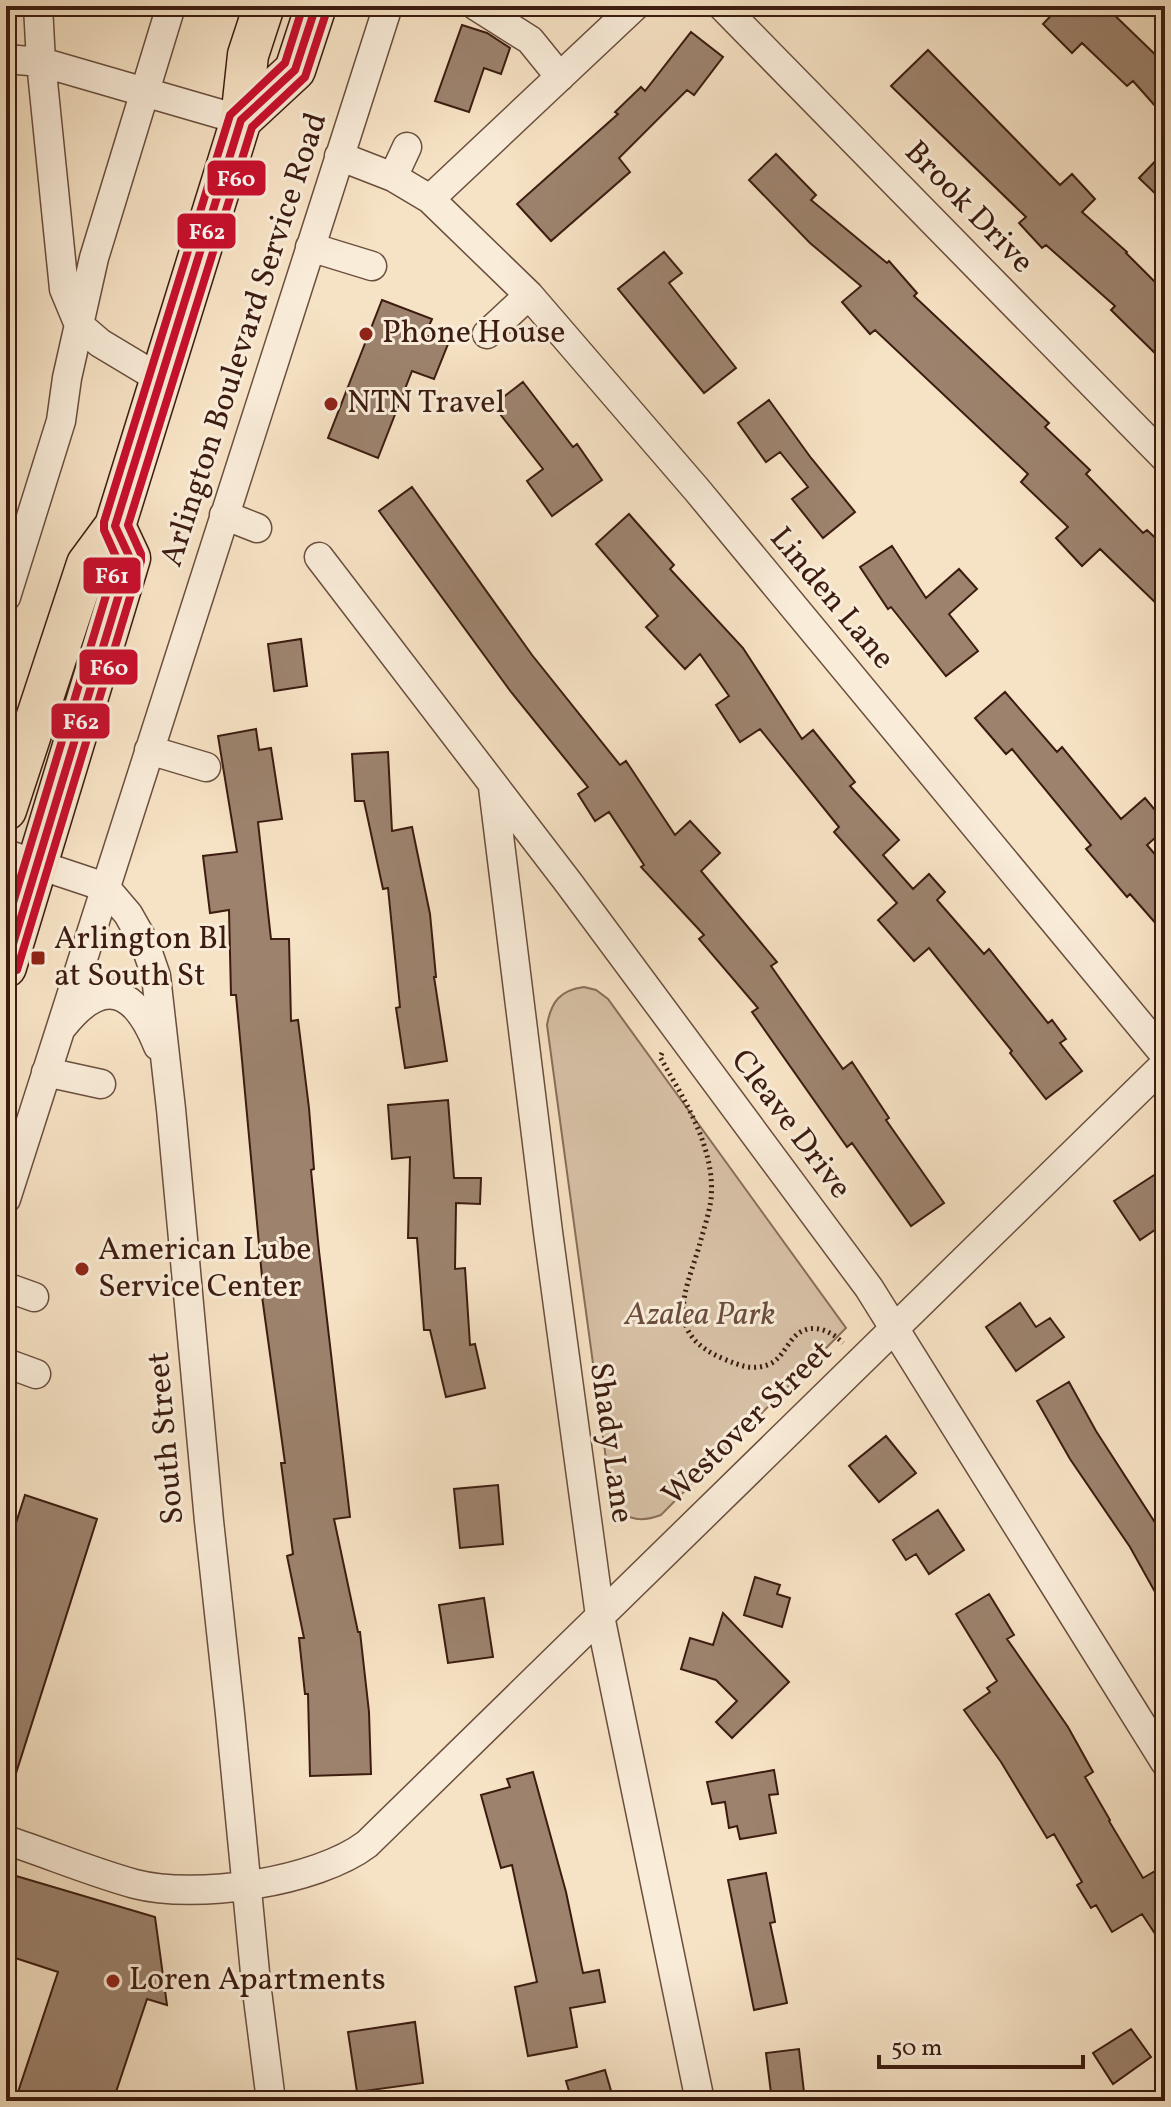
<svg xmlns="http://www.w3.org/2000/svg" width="1171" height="2107" viewBox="0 0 1171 2107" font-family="Vollkorn,serif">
  <rect width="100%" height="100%" fill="#f6e2c4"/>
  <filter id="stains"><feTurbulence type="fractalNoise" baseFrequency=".0025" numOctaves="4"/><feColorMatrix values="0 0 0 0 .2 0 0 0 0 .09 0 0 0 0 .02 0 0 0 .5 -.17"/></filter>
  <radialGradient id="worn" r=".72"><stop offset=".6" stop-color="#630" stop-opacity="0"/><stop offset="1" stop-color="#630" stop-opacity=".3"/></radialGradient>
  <path fill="#d6c0a5" stroke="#896e5a" stroke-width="2" d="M 584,987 L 596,990 L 608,999 L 846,1328 L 661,1515 C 637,1524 622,1519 611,1496 L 547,1025 C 551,1002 560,990 584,987 Z"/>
  <path fill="#9d836e" stroke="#3c1c10" stroke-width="2" d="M 1060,6 L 1105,6 L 1165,64 L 1165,117 L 1133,81 L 1127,86 L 1082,43 L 1072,53 L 1043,24 Z
    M 462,25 L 487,33 L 510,48 L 501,74 L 484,68 L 469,112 L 435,101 Z
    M 691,32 L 723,57 L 694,95 L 687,90 L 619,158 L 630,172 L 551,241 L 517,204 L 618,114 L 615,112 L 641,87 L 645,91 Z
    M 928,50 L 1060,185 L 1072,174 L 1095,199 L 1082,212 L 1127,252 L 1126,253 L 1165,292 L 1165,363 L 1111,310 L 1115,306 L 1046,245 L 1042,248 L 1019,223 L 1026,217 L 891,86 Z
    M 1165,151 L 1165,203 L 1139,178 Z
    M 776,154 L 816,195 L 811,200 L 887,263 L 889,261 L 917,293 L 914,296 L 1049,423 L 1045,427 L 1090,470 L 1086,474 L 1143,533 L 1147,530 L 1165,547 L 1165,612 L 1100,549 L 1082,566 L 1056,538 L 1068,527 L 1021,482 L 1028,474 L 875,330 L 870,334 L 842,302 L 861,286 L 810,243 L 749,180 Z
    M 664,252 L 682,273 L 669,283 L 736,368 L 704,393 L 618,289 Z
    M 382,300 L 432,319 L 425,335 L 448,344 L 434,379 L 412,371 L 378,458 L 328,438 Z
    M 523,382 L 573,447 L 577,444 L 602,480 L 552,516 L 527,481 L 543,469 L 493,405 Z
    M 769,400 L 811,458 L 855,512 L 823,538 L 792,499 L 808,487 L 780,452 L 766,462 L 738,423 Z
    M 412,487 L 532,655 L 620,765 L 626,761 L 675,835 L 690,821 L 720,853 L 701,871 L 777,962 L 771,966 L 843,1069 L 852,1062 L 889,1118 L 886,1120 L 944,1203 L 911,1226 L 852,1143 L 847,1147 L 752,1012 L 758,1008 L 699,939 L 704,935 L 641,867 L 644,865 L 609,812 L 595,821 L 578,794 L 588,787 L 511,692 L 379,511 Z
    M 629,514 L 674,565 L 670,569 L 743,648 L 802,739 L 813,730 L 855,782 L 850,786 L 899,840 L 883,855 L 913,889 L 929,874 L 945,892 L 937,900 L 984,954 L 989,949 L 1048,1023 L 1052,1020 L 1066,1039 L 1060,1043 L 1082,1071 L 1046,1099 L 1010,1053 L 1012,1051 L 929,948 L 914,961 L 878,920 L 897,903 L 834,832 L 839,827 L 760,729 L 740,742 L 716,705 L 729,696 L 700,654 L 685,669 L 646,627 L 658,616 L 596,544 Z
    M 892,546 L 926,598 L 959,569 L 977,589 L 949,614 L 978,651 L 946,676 L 891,607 L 888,609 L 860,567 Z
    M 301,639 L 307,686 L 274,691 L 268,644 Z
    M 1005,692 L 1057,752 L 1062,747 L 1121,819 L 1145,798 L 1165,822 L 1165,829 L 1147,845 L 1165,866 L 1165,934 L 1130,894 L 1127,897 L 1086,849 L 1091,845 L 1012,749 L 1006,754 L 975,718 Z
    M 256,729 L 259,750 L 271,748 L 282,819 L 258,822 L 271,939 L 289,939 L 291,1021 L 298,1020 L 309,1108 L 314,1169 L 311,1170 L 319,1251 L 350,1517 L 334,1519 L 358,1632 L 360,1632 L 369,1712 L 371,1774 L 310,1776 L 308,1694 L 305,1694 L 299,1638 L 304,1638 L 287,1556 L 293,1554 L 281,1463 L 285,1463 L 261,1289 L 263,1288 L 236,995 L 231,995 L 229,910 L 210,913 L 203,856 L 237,852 L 218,736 Z
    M 388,752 L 392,831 L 412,827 L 430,914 L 436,977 L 434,977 L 447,1061 L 405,1068 L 396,1008 L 400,1007 L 388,888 L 383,889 L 364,801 L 355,801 L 352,754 Z
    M 448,1100 L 454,1178 L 481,1178 L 480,1204 L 456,1203 L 455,1269 L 465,1268 L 470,1345 L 475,1344 L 485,1388 L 446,1397 L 430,1330 L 424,1330 L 417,1238 L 408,1238 L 410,1157 L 392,1159 L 388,1105 Z
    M 1165,1168 L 1165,1223 L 1140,1240 L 1114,1201 Z
    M 1020,1303 L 1036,1327 L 1050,1318 L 1064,1337 L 1016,1371 L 986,1327 Z
    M 1069,1382 L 1096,1431 L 1165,1538 L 1165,1610 L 1130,1547 L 1070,1459 L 1037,1401 Z
    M 886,1436 L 916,1473 L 879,1502 L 849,1466 Z
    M 498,1485 L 503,1544 L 460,1548 L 454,1489 Z
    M 25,1495 L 97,1519 L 11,1789 L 6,1788 L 6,1554 Z
    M 938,1510 L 964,1550 L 929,1574 L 916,1554 L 906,1560 L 893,1540 Z
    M 755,1577 L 780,1585 L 777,1594 L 790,1598 L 782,1627 L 744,1615 Z
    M 989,1594 L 1014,1635 L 1007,1639 L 1068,1727 L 1093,1772 L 1085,1777 L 1110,1820 L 1109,1821 L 1143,1878 L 1155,1871 L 1165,1887 L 1165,1949 L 1142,1914 L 1112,1932 L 1096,1905 L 1091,1908 L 1077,1885 L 1082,1882 L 1054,1834 L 1047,1838 L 1001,1762 L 964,1710 L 990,1692 L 987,1688 L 997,1681 L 956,1614 Z
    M 484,1598 L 493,1657 L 448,1663 L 439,1605 Z
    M 723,1613 L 789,1682 L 732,1738 L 716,1722 L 737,1701 L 716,1680 L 681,1669 L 690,1638 L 713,1645 Z
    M 774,1770 L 778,1794 L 769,1795 L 776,1833 L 740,1839 L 737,1826 L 729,1828 L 725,1802 L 712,1804 L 707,1782 Z
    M 533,1772 L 566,1892 L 583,1973 L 599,1970 L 605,2002 L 570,2008 L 577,2047 L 528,2056 L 515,1987 L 537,1982 L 512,1865 L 501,1868 L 481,1795 L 510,1787 L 507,1779 Z
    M 6,1873 L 155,1917 L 167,2005 L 147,1999 L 113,2101 L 15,2101 L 58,1972 L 6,1955 Z
    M 766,1873 L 775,1922 L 770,1923 L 787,2003 L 754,2010 L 728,1880 Z
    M 415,2022 L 423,2083 L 357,2092 L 348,2032 Z
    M 1131,2029 L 1151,2057 L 1113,2084 L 1093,2053 Z
    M 799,2049 L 805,2101 L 772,2101 L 766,2053 Z
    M 605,2070 L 614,2101 L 572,2101 L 566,2081 Z"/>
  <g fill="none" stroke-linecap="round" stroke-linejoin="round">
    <g stroke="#6a4e3d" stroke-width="31">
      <path id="minor" d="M 38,6 L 41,62 L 64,289 L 79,325 L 100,343 L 160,379
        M 476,6 L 530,40 L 560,77
        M 722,6 L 1165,458
        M 6,59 L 41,62 L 241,120
        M 339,156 L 393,177 L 430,199 L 529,295 L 697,490 L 1165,1055
        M 393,177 L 407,147
        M 430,199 L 635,6
        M 310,247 L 372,266
        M 487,334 L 529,295
        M 224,515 L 257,528
        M 319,557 L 568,882 L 869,1288 L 1165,1762
        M 6,597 L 61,421 L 67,378 L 94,258 L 171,6
        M 149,750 L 206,767
        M 493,787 L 548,1232 L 600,1616 L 700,2101
        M 6,854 L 105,887 L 128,914 L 145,944 L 156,976 L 171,1109 L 209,1521 L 230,1714 L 256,1983 L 271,2101
        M 63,1026 C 104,975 135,989 158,1046
        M 46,1072 L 101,1084
        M 6,1199 L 388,6
        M 6,1287 L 34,1297
        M 6,1363 L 36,1374
        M 6,1840 C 49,1854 91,1872 135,1884 C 196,1900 317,1882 367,1844 L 1165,1064"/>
    </g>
    <g stroke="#3c1c10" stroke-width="43">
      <path id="highway" d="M 241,120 L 295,70 L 316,6
        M 6,810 L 87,564 L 115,526 L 241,120 L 248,55 L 264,6
        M 6,967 L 130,558 L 115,526"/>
    </g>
    <path stroke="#3c1c10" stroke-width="5" stroke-dasharray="2 4" stroke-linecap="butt" d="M 662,1053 L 660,1057 C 684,1099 716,1149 711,1199 C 709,1215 703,1231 699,1247 C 684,1295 664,1334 724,1359 C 741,1366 753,1371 770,1364 C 785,1357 789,1335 805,1330 C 819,1325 833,1333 843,1343"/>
    <use href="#minor" stroke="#f9ecd9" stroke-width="28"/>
    <use href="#highway" stroke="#f6e2c4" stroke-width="40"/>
    <g stroke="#f9ecd9" stroke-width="14">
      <path id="bus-1" d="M 6,967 L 130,558 L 115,526 L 241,120 L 295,70 L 316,6"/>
    </g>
    <g stroke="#f9ecd9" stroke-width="14">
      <path id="bus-2" d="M 17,970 L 141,561 L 141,554 L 128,525 L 252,127 L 305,77 L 327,10"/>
    </g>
    <g stroke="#f9ecd9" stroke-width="14">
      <path id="bus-3" d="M 6,926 L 117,559 L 104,530 L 104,522 L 230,115 L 285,63 L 303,6"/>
    </g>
    <use href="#bus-1" stroke="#c8102e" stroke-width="8"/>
    <use href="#bus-2" stroke="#c8102e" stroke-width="8"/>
    <use href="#bus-3" stroke="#c8102e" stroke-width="8"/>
  </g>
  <g fill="#8f2418" stroke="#f9ecd9" stroke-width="3">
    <circle cx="366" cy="334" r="8"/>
    <circle cx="331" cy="404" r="8"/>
    <rect x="30" y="950" width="16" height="16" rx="4"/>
    <circle cx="82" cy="1269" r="8"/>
    <circle cx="113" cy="1981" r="8"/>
  </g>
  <g text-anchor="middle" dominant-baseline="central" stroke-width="6" stroke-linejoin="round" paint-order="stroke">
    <g font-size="32" fill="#3c1c10" stroke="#f9ecd9">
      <text transform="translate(968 208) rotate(46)">Brook Drive</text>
      <text transform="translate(245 340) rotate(-72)">Arlington Boulevard Service Road</text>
      <text transform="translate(831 599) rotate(50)">Linden Lane</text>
      <text transform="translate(790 1125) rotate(53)">Cleave Drive</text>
      <text transform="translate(748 1424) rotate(-44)">Westover Street</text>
      <text transform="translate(167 1438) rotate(-95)">South Street</text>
      <text transform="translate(610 1443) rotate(82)">Shady Lane</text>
    </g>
    <g font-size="32" fill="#3c1c10" stroke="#f9ecd9" text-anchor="start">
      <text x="382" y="334">Phone House</text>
      <text x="347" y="404">NTN Travel</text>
      <text x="54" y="940">Arlington Bl<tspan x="54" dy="37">at South St</tspan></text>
      <text x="98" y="1251">American Lube<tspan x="98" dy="37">Service Center</tspan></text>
      <text x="129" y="1981">Loren Apartments</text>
    </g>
    <g font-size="32" font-style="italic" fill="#6a4d3d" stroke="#f9ecd9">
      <text x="700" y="1316">Azalea Park</text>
    </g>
  </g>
  <g stroke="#f9ecd9" stroke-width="3">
    <rect x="206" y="159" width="61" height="38" rx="8" fill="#c8102e"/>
    <rect x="176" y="212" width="61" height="38" rx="8" fill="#c8102e"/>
    <rect x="82" y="556" width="60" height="39" rx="8" fill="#c8102e"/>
    <rect x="78" y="648" width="61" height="38" rx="8" fill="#c8102e"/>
    <rect x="50" y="702" width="61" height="38" rx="8" fill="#c8102e"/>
  </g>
  <g font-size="22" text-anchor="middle" font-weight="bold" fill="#fff">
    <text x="236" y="186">F60</text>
    <text x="207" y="239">F62</text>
    <text x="112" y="583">F61</text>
    <text x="109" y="675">F60</text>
    <text x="81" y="729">F62</text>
  </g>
  <rect width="1171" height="2107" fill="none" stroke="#f6e2c4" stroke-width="32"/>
  <rect x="8" y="8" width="1155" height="2091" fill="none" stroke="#3c1c10" stroke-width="4"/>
  <rect x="16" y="16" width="1139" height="2075" fill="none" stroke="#3c1c10" stroke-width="2"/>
  <path d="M879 2055v12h204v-12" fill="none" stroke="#3c1c10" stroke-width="4"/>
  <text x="891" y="2055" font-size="24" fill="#3c1c10" stroke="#f9ecd9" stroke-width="6" paint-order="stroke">50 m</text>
  <rect width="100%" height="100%" filter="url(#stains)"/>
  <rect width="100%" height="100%" fill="url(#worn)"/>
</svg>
